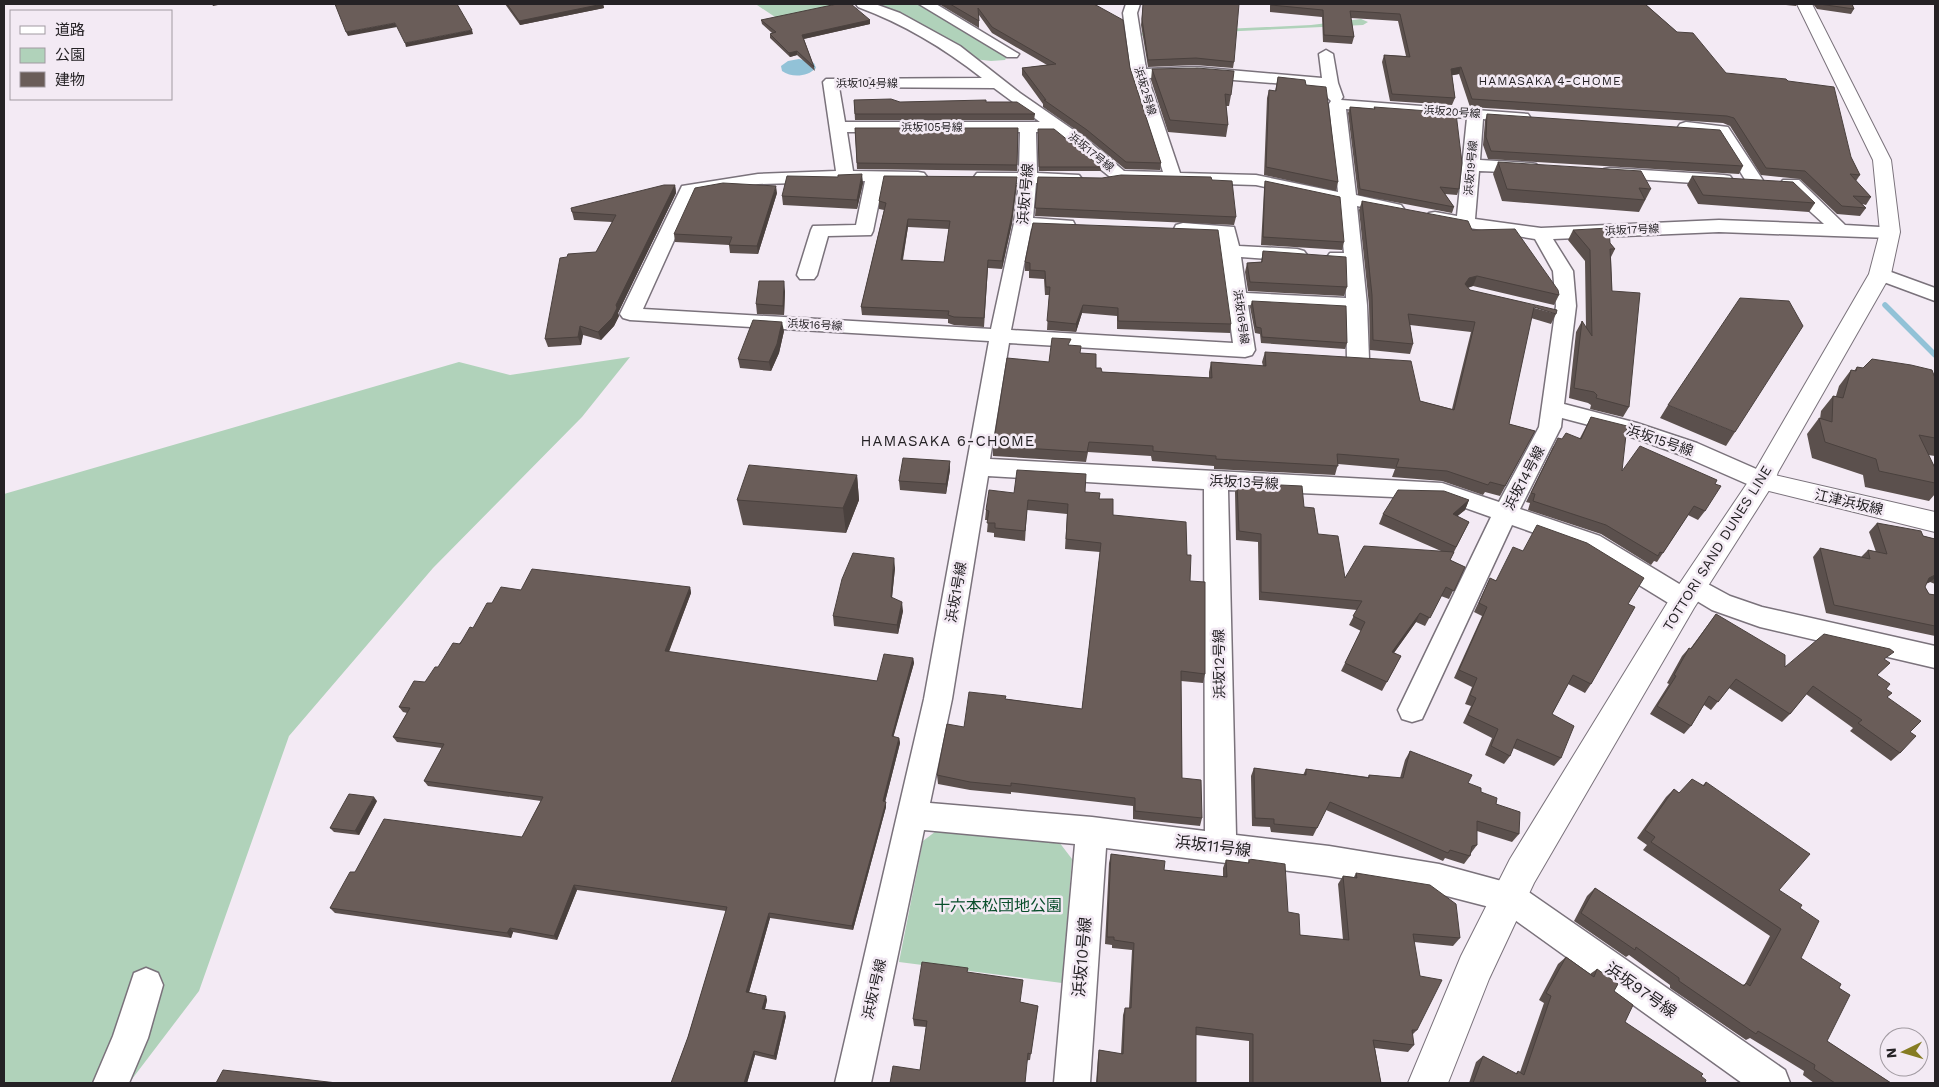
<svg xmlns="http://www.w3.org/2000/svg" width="1939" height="1087" viewBox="0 0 1939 1087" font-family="'Work Sans','Noto Sans JP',sans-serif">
  <rect width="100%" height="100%" fill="#f3eaf4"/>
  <path fill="#b0d2ba" d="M 760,4 L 839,4 L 778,19 L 757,5 Z
    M 870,4 L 921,4 L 1007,57 L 1005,60 L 991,61 L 974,59 Z
    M 1361,19 L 1368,22 L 1363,25 L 1136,36 L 1138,33 L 1311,25 Z
    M 630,357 L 582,417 L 433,568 L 289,736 L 199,991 L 129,1083 L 4,1083 L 4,494 L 459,362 L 510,375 Z
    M 940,828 L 1059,842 L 1072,859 L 1062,983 L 899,962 L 923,841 Z"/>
  <path fill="#92c2d7" d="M 799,59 L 814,63 L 816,68 C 807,77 792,78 782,71 L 781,66 L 788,61 Z"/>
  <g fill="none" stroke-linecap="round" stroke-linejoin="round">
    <path stroke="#92c2d7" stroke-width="5.5" d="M 1885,305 L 1935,355"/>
    <g stroke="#7a727b" stroke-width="3">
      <path id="minor" d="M 856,4 L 875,4 L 900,13 L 960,46 L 1020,93 L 1085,138 L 1124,171 L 1163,172 L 1131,74 L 1123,13 L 1126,4 L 1140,4 L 1137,13 L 1146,69 L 1195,67 L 1322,78 L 1319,54 L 1326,50 L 1333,54 L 1338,83 L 1343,97 L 1341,100 L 1528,114 L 1530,117 L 1528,120 L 1522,122 L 1483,119 L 1480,160 L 1530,163 L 1536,164 L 1539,168 L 1536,172 L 1530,173 L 1479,171 L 1475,219 L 1541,228 L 1719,220 L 1824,224 L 1780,184 L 1783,180 L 1799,180 L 1845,225 L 1897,228 L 1899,232 L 1897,236 L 1890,238 L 1719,232 L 1553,239 L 1573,271 L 1576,306 L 1564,404 L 1637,423 L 1697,443 L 1770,475 L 1774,481 L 1770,487 L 1762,489 L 1754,487 L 1681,455 L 1623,434 L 1562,418 L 1561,427 L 1520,509 L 1600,536 L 1681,585 L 1684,579 L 1693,576 L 1730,596 L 1762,607 L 1935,646 L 1935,668 L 1760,627 L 1712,610 L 1697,601 L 1693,607 L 1684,610 L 1675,607 L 1582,550 L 1512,525 L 1422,719 L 1412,722 L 1402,719 L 1398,710 L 1491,517 L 1440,499 L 1228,490 L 1236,835 L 1329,846 L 1439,864 L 1520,886 L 1785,1070 L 1790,1083 L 1742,1083 L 1501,910 L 1439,894 L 1329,876 L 1106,848 L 1090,1083 L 1054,1083 L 1075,844 L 924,830 L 871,1083 L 835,1083 L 924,699 L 989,341 L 630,320 L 623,318 L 620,314 L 682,186 L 758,174 L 836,171 L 823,82 L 826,79 L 982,78 C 944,48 904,24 858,7 ZM 1195,77 L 1324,87 L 1327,97 L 1331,101 L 1329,104 L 1338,192 L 1256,175 L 1180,173 L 1148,78 ZM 839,87 L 994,88 L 1040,122 L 845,122 ZM 1346,109 L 1467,118 L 1457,216 L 1435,212 L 1429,213 L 1426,217 L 1429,221 L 1435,222 L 1535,239 L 1553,271 L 1556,306 L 1539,427 L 1499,502 L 1442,483 L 990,459 L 1009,343 L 1245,357 L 1252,355 L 1255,350 L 1248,305 L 1346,310 L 1347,359 L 1351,364 L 1358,366 L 1365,364 L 1369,359 L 1367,305 L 1357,206 L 1395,214 L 1401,213 L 1404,209 L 1401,205 L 1356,195 ZM 847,132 L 1020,132 L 1019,173 L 977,173 L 974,177 L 977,181 L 1019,183 L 1014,223 L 991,329 L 643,309 L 695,194 L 758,184 L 865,181 L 856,225 L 813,226 L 811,230 L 797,275 L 800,279 L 814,279 L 817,275 L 828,236 L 871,235 L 873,231 L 883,182 L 924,181 L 927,177 L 924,173 L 918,172 L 853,171 ZM 1036,132 L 1054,132 L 1114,180 L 1120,181 L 1256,185 L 1339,203 L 1344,253 L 1330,253 L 1327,257 L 1330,261 L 1345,265 L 1346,298 L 1246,293 L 1241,257 L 1297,261 L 1304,259 L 1307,255 L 1304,251 L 1297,249 L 1239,246 L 1234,227 L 1183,223 L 1176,225 L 1174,229 L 1176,233 L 1218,236 L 1233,343 L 1011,330 L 1031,229 L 1073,229 L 1075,225 L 1073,221 L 1033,218 L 1036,183 L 1079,183 L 1082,179 L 1079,175 L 1037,173 ZM 988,476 L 1204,489 L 1205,831 L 1092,817 L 930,803 L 952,699 Z
        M 919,4 L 936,4 L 1019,54 L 1017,57 L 1007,57 Z
        M 1686,122 L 1728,127 L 1764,182 L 1761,186 L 1749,186 L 1717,134 L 1680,130 L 1678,127 L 1680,124 Z
        M 1610,168 L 1724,175 L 1730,176 L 1733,180 L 1730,184 L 1724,185 L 1604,177 L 1601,173 L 1604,169 Z
        M 1880,268 L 1935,288 L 1935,301 L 1873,278 L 1870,274 L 1873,270 Z
        M 146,968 L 158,973 L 163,985 L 148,1038 L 129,1083 L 93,1083 L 113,1036 L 134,973 Z"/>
    </g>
    <g stroke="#7a727b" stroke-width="2">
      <path id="tertiary" d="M 1762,472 L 1935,512 L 1935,532 L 1753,487 L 1749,481 L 1753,475 Z"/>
    </g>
    <g stroke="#7a727b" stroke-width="2">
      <path id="secondary" d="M 1797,4 L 1812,4 L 1891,160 L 1900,232 L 1891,274 L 1778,472 L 1775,481 L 1694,608 L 1534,883 L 1489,979 L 1448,1083 L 1408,1083 L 1461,956 L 1510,859 L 1674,592 L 1750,479 L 1869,274 L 1880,232 L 1873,160 Z"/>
    </g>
    <use href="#minor" fill="#fff" fill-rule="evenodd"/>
    <use href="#tertiary" fill="#fff" fill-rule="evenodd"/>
    <use href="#secondary" fill="#fff" fill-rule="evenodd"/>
  </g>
  <path fill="#5b504d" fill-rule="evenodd" d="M 505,4 L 603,4 L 604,8 L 520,25 Z
    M 939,4 L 1094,4 L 1130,68 L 1161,163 L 1160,170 L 1125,169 L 1086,137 L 1043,107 L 1043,104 L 1022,75 L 1022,68 L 1047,65 L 992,33 L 979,15 L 979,28 Z
    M 1143,4 L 1234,62 L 1233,68 L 1195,65 L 1148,67 L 1141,25 Z
    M 1270,4 L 1645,4 L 1677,32 L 1726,73 L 1851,157 L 1860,175 L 1856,181 L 1871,197 L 1866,205 L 1862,204 L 1866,208 L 1860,216 L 1837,214 L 1800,179 L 1761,175 L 1730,126 L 1723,123 L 1470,107 L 1459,74 L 1452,75 L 1455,98 L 1452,105 L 1390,101 L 1382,62 L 1384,55 L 1406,56 L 1398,21 L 1351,18 L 1354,37 L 1352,44 L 1323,42 L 1322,17 L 1270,12 Z
    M 1786,4 L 1797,4 L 1796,6 L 1786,5 Z
    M 1813,4 L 1852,4 L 1854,9 L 1851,14 L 1817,9 Z
    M 761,20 L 870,20 L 870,24 L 804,39 L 814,67 L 815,71 L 797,55 L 790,57 L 770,38 L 770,34 L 772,33 L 762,24 Z
    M 1152,69 L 1231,95 L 1229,106 L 1226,106 L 1228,125 L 1226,137 L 1168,132 L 1151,80 Z
    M 1278,77 L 1306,85 L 1338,182 L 1336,191 L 1264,175 L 1267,98 L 1269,90 L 1275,91 Z
    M 854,100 L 900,102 L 986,102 L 1035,114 L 1034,120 L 855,120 Z
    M 1350,107 L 1374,109 L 1374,107 L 1459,189 L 1457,195 L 1445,194 L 1454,207 L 1452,213 L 1358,195 L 1348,113 Z
    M 1487,114 L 1743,166 L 1739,174 L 1488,159 L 1483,145 L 1485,121 Z
    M 855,128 L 1018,128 L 1017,171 L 857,169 Z
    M 1038,134 L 1101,167 L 1101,171 L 1039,171 Z
    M 1498,162 L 1651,189 L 1639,212 L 1502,201 L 1493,174 Z
    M 1692,176 L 1815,203 L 1809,212 L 1698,204 L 1687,185 Z
    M 1038,177 L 1212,180 L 1236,217 L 1234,225 L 1035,216 Z
    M 1265,181 L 1344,242 L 1342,250 L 1261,245 L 1264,189 Z
    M 863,183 L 857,209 L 783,205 L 782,196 Z
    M 675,185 L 676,193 L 618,313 L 619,316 L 614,326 L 601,340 L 583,335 L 581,345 L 548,347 L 545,339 L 596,252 L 612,222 L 574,220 L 572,212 Z
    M 1017,185 L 1012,223 L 1002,269 L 988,268 L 984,327 L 954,325 L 948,323 L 948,319 L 862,315 L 861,307 L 884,210 L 879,209 L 879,201 ZM 908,227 L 949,229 L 944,262 L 903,260 Z
    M 777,193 L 758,254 L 730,253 L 729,245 L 675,242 L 674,234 Z
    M 1362,201 L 1472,230 L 1559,295 L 1554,305 L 1473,286 L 1468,288 L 1470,290 L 1556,314 L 1551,324 L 1531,318 L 1509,424 L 1535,431 L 1500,496 L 1485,492 L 1483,495 L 1442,481 L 1392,477 L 1395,469 L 1338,464 L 1335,475 L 1214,469 L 1214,466 L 1152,461 L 1151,456 L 1088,452 L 1086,462 L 993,456 L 993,446 L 1070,345 L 1080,353 L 1096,368 L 1102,372 L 1209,378 L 1209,372 L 1211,362 L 1263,366 L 1262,362 L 1265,352 L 1420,401 L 1452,409 L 1471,332 L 1410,325 L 1413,344 L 1410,354 L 1370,350 L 1369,305 L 1359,210 Z
    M 1033,223 L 1231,324 L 1230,333 L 1117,329 L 1117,316 L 1082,313 L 1076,332 L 1047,330 L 1049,295 L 1045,295 L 1044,279 L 1029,278 L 1029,271 L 1025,271 L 1025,262 Z
    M 1573,230 L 1610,243 L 1615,249 L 1611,257 L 1612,291 L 1629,407 L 1623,417 L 1590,409 L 1591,405 L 1588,403 L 1569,398 L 1576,332 L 1582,321 L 1586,328 L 1585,261 L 1568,240 Z
    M 1263,251 L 1347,287 L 1344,296 L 1248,291 L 1245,272 L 1247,263 L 1261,262 Z
    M 785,291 L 784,315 L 757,314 L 756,304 Z
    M 1252,301 L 1347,343 L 1345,349 L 1261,343 L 1260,334 L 1255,333 L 1250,307 Z
    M 784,331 L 779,353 L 771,371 L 740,368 L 738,359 Z
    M 1857,367 L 1935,378 L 1935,456 L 1928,455 L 1935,468 L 1935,494 L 1929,501 L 1865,487 L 1863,475 L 1812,458 L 1807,434 L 1819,418 L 1820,419 L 1821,411 L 1833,396 L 1836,396 L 1839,386 L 1851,370 L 1854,371 Z
    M 1668,405 L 1735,432 L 1726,446 L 1660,418 Z
    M 1591,417 L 1622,471 L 1715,484 L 1705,511 L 1698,520 L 1688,515 L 1657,562 L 1654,561 L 1651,565 L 1601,534 L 1528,510 L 1530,503 L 1526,502 L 1553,447 L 1562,439 L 1580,438 Z
    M 950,470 L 946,494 L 900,490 L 899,481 Z
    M 857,475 L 859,500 L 846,533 L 743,525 L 737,500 Z
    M 1237,483 L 1304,507 L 1318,534 L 1345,578 L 1441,551 L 1379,524 L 1383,514 L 1469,500 L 1465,510 L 1457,516 L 1469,522 L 1450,560 L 1465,567 L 1449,599 L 1441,596 L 1425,626 L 1416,622 L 1394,653 L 1401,656 L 1382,691 L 1341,671 L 1361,631 L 1349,625 L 1357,610 L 1259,600 L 1258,542 L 1236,540 L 1235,492 Z
    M 1085,492 L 1100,499 L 1113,515 L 1187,555 L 1190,581 L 1205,674 L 1203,683 L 1181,681 L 1182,778 L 1202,818 L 1200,826 L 1133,819 L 1133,806 L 1011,792 L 1011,794 L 970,790 L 938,784 L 937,775 L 964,727 L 1006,699 L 1082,709 L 1100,552 L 1065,549 L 1067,514 L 1027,510 L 1025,541 L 994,537 L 994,533 L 987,532 L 988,520 L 985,520 L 986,510 L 1014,493 Z
    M 1877,523 L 1935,539 L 1935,584 L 1930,582 L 1926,584 L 1925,587 L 1929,594 L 1935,595 L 1935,636 L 1826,613 L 1813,557 L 1820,548 L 1861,557 L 1868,550 L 1876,552 L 1869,532 Z
    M 895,568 L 892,598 L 903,611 L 898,634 L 834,626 L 833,616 Z
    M 1490,578 L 1495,580 L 1628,604 L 1591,684 L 1585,693 L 1568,684 L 1552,714 L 1561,758 L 1554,766 L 1513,748 L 1510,756 L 1504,764 L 1485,755 L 1492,738 L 1463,723 L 1471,706 L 1465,704 L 1472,687 L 1454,678 L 1482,616 L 1474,612 Z
    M 690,587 L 691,593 L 669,652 L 877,681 L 913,658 L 914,663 L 893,737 L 899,738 L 900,743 L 885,802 L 886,807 L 853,930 L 770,918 L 749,992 L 766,996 L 767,1000 L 765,1009 L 786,1016 L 776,1060 L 755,1055 L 747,1083 L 671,1083 L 688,1037 L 726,911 L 577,890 L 557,940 L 513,932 L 511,938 L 335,913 L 330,908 L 355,872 L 522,837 L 541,801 L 428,786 L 424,781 L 442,748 L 397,742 L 393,737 L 407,713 L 403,712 L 399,707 L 425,682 L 473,628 L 521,590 Z
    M 1716,614 L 1785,667 L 1886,660 L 1877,675 L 1886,689 L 1887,697 L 1910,732 L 1900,753 L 1891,761 L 1850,731 L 1853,728 L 1806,694 L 1790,714 L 1782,722 L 1729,688 L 1711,710 L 1704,705 L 1691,726 L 1684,734 L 1650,714 L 1669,684 L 1667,683 L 1682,656 L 1689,648 L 1690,649 Z
    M 1410,751 L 1468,783 L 1496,804 L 1519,834 L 1512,842 L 1477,831 L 1477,845 L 1471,853 L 1470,856 L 1464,864 L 1445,858 L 1443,861 L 1326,810 L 1313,836 L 1271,832 L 1270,827 L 1252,826 L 1251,776 L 1254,768 L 1303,775 L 1306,769 L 1368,777 L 1369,775 L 1400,778 L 1405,760 Z
    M 1706,782 L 1779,890 L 1800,908 L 1801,958 L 1839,988 L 1827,1041 L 1891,1083 L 1814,1083 L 1803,1075 L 1804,1071 L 1750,1038 L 1746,1040 L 1670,988 L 1670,985 L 1629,955 L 1626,957 L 1574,921 L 1587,896 L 1595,888 L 1742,985 L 1745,984 L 1770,936 L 1643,850 L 1647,845 L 1637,838 L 1666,797 L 1674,789 L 1679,793 L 1703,785 Z
    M 377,801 L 359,835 L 334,832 L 330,828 Z
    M 1111,854 L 1164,870 L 1223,877 L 1223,868 L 1226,860 L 1248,863 L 1249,859 L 1288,912 L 1300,935 L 1343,940 L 1338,884 L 1343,876 L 1354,877 L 1356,873 L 1460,938 L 1453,946 L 1414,942 L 1417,1030 L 1412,1035 L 1414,1045 L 1408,1052 L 1375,1048 L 1381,1083 L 1249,1083 L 1249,1041 L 1196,1035 L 1196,1083 L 1096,1083 L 1098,1057 L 1099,1050 L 1121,1054 L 1123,1015 L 1125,1008 L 1129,1008 L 1132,950 L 1112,948 L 1112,945 L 1105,944 L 1109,863 Z
    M 1566,957 L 1590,974 L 1597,969 L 1614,991 L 1625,1022 L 1701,1076 L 1705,1083 L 1469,1083 L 1476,1062 L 1483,1056 L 1515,1074 L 1518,1071 L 1520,1072 L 1544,1003 L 1539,1000 L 1558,964 Z
    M 968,972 L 1020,1002 L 1038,1006 L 1030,1060 L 920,1070 L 926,1027 L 914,1026 L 913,1019 Z"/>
  <path fill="#4a413e" d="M 212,4 L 223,4 L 213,6 Z
    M 603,4 L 604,8 L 520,25 L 519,21 Z
    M 870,20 L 870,24 L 803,39 L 802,35 Z
    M 395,23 L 397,27 L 348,36 L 346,32 Z
    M 472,30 L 473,34 L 406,47 L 405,43 Z
    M 797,51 L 797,55 L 790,57 L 789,53 Z
    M 1461,67 L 1459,74 L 1449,76 L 1451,69 Z
    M 862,174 L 863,183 L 857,209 L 857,200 Z
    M 1017,177 L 1012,223 L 1002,269 L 1002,261 Z
    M 675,185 L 676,193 L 618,313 L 619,316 L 614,326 L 601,340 L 598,332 L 616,305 Z
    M 776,186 L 777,193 L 758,254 L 757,246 Z
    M 908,219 L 908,227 L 901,268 L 901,260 Z
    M 1477,276 L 1473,286 L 1465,288 L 1465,284 L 1469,278 Z
    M 784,281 L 785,291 L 784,315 L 783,306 Z
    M 1083,305 L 1082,313 L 1076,332 L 1076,324 Z
    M 782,322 L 784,331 L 779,353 L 771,371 L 769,362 Z
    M 580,326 L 583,335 L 581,345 L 578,337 Z
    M 950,461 L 950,470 L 946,494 L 946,484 Z
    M 857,475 L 859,500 L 846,533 L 843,508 Z
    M 1469,500 L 1465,510 L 1448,524 L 1453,514 Z
    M 894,558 L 895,568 L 891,606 L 891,597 Z
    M 1935,575 L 1935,578 L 1930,582 L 1920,586 L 1929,578 Z
    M 690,587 L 691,593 L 667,656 L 665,651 Z
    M 902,602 L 903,611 L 898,634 L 897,625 Z
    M 1420,613 L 1416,622 L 1388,661 L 1392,652 Z
    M 913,658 L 914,663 L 892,742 L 892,736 Z
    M 899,738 L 900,743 L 884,806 L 883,801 Z
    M 374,797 L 377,801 L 359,835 L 355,831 Z
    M 886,802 L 886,807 L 853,930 L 852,926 Z
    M 574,885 L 577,890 L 557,940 L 554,936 Z
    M 769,913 L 770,918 L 748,996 L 746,992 Z
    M 510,928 L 513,932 L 511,938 L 507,933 Z
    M 766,996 L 767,1000 L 764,1013 L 762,1009 Z
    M 785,1012 L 786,1016 L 776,1060 L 774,1056 Z
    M 754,1051 L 755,1055 L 747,1083 L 744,1083 Z"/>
  <path fill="#6a5d59" stroke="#4a413e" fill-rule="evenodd" d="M 335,4 L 457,4 L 472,30 L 405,43 L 395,23 L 346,32 Z
    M 507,4 L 603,4 L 519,21 Z
    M 837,4 L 851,4 L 870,20 L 802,35 L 814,67 L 797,51 L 789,53 L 770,34 L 776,32 L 761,20 Z
    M 950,4 L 1094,4 L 1123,20 L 1130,68 L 1161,163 L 1126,162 L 1087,130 L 1044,100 L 1046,100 L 1022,68 L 1056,64 L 992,27 L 978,8 L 979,21 Z
    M 1143,4 L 1239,4 L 1234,62 L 1196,58 L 1148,60 L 1142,19 Z
    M 1271,4 L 1645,4 L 1677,32 L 1693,33 L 1726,73 L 1786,79 L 1788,81 L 1834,87 L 1851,157 L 1860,175 L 1850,174 L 1871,197 L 1853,196 L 1866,208 L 1842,206 L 1805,171 L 1766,168 L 1734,118 L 1727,116 L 1472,99 L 1461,67 L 1451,69 L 1455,98 L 1392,94 L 1384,55 L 1410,57 L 1400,14 L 1350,11 L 1354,37 L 1324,35 L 1323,10 L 1271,5 Z
    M 1819,4 L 1852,4 L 1854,9 Z
    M 1197,68 L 1234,71 L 1231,95 L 1225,94 L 1228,125 L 1170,120 L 1152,69 Z
    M 1278,77 L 1305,80 L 1306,85 L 1326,87 L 1338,182 L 1266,167 L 1269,90 L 1276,91 Z
    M 891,99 L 900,102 L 986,100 L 986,102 L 1017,102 L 1035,114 L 855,114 L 854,100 Z
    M 1350,107 L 1375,109 L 1374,107 L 1456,113 L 1462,163 L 1459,189 L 1440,187 L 1454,207 L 1360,189 Z
    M 1487,114 L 1720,130 L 1743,166 L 1491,151 L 1486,137 Z
    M 855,128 L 1018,128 L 1017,165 L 857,163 Z
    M 1038,129 L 1054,129 L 1101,167 L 1039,167 Z
    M 1498,162 L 1641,171 L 1651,189 L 1639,188 L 1645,200 L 1507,189 Z
    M 862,174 L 857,200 L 782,196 L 787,176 L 838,177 L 838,175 Z
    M 1121,175 L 1211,177 L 1212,180 L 1232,181 L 1236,217 L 1035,208 L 1038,177 L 1102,178 Z
    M 884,176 L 1017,177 L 1012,215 L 1002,261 L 988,260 L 984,318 L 954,317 L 948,315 L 949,311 L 861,307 L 886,203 L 879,201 ZM 908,219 L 950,221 L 944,262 L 901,260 Z
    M 1692,176 L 1793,182 L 1815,203 L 1703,195 Z
    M 1265,181 L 1340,197 L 1344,242 L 1263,237 Z
    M 723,183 L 776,186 L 757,246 L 729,245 L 732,237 L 674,234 L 695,188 Z
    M 664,185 L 675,185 L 616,305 L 617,308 L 612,318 L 598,332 L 580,326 L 578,337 L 545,339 L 560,258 L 567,257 L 568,254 L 596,252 L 616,215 L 572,212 L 571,208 Z
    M 1362,201 L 1468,221 L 1472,230 L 1515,229 L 1558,290 L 1559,295 L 1477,276 L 1469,278 L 1465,284 L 1470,290 L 1557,310 L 1556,314 L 1534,307 L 1509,424 L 1535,431 L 1505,486 L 1490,482 L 1488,485 L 1447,471 L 1396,467 L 1399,459 L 1337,454 L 1338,466 L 1216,459 L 1216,456 L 1153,451 L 1153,446 L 1089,442 L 1087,452 L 993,446 L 1007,358 L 1049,362 L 1052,338 L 1071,339 L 1068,345 L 1081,346 L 1080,353 L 1096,354 L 1096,368 L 1101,368 L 1102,372 L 1212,378 L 1211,362 L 1266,366 L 1265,352 L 1411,361 L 1420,401 L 1454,410 L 1475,322 L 1408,314 L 1413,344 L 1373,340 L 1372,295 Z
    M 1033,223 L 1218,230 L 1231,324 L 1118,321 L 1118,308 L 1083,305 L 1076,324 L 1047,321 L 1050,287 L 1046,287 L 1045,271 L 1030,270 L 1030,263 L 1025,262 Z
    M 1609,228 L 1610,243 L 1615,249 L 1610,249 L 1612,291 L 1640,293 L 1629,407 L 1596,398 L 1597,395 L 1594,392 L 1574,388 L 1582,321 L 1592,336 L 1590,250 L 1573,230 Z
    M 1263,251 L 1346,257 L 1347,287 L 1250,282 L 1247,263 L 1262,262 Z
    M 759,281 L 784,281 L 783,306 L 756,304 Z
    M 1740,298 L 1789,301 L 1803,326 L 1735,432 L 1668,405 Z
    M 1252,301 L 1346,306 L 1347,343 L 1262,337 L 1261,328 L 1256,327 Z
    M 753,320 L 782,322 L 777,344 L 769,362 L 738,359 Z
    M 1872,359 L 1911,365 L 1932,370 L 1935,378 L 1935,438 L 1919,435 L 1935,468 L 1935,483 L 1879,471 L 1876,459 L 1825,442 L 1819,418 L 1832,422 L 1833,396 L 1843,398 L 1851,370 L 1856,371 L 1857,367 L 1863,368 Z
    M 1591,417 L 1627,426 L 1622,471 L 1640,446 L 1717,480 L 1715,484 L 1721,486 L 1705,511 L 1694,506 L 1663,553 L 1660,552 L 1658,556 L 1606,525 L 1533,501 L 1535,494 L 1531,493 L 1558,438 L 1562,439 L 1566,433 L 1581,439 Z
    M 903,458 L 950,461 L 946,484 L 899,481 Z
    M 749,465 L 857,475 L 843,508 L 737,500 Z
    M 1017,470 L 1086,474 L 1085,492 L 1100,493 L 1099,499 L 1113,499 L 1113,515 L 1186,522 L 1187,555 L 1191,555 L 1190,581 L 1205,582 L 1205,674 L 1181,671 L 1182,778 L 1201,780 L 1202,818 L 1135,811 L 1135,798 L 1011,783 L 1011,786 L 970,782 L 937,775 L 947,724 L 964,727 L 969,692 L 1006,696 L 1005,699 L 1082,709 L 1101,543 L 1066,539 L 1068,504 L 1028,500 L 1025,531 L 995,528 L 995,523 L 987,523 L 989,511 L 986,510 L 989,490 L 1014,493 Z
    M 1237,483 L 1302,486 L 1304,507 L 1314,508 L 1318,534 L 1338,536 L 1345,578 L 1364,546 L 1454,552 L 1450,560 L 1465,567 L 1454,591 L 1446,587 L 1430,618 L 1420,613 L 1392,652 L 1401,656 L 1387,682 L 1345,663 L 1365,622 L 1353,616 L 1362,601 L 1261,592 L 1261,534 L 1239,531 Z
    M 1398,490 L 1444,491 L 1469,500 L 1453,514 L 1469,522 L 1456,547 L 1383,514 Z
    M 1877,523 L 1921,531 L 1923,536 L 1935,539 L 1935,575 L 1929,578 L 1925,587 L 1929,594 L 1935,595 L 1935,626 L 1834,605 L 1820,548 L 1870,559 L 1868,550 L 1887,554 Z
    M 1537,525 L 1587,543 L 1644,578 L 1628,604 L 1635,607 L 1591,684 L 1573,675 L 1552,714 L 1574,726 L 1561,758 L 1517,739 L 1510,756 L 1491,746 L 1498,729 L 1468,715 L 1476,698 L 1470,695 L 1477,678 L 1459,670 L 1487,607 L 1479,603 L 1490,578 L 1496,581 L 1513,547 L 1523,551 Z
    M 853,553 L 894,558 L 891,597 L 902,602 L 897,625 L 833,616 L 842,579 Z
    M 532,569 L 690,587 L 665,651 L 877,681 L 884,654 L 913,658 L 892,736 L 899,738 L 883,801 L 886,802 L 852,926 L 769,913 L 746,992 L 766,996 L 762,1009 L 785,1012 L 774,1056 L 754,1051 L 744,1083 L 671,1083 L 688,1037 L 727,907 L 574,885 L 554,936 L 510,928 L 507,933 L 330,908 L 350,872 L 355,872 L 384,819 L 522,837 L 543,797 L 424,781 L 444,744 L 393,737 L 410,708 L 399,707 L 414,681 L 425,682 L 435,667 L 438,667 L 453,643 L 460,644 L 470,627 L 473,628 L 487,603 L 492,603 L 501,587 L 521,590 Z
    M 1716,614 L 1785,655 L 1785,667 L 1824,634 L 1890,649 L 1894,652 L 1884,659 L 1890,663 L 1877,675 L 1890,684 L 1886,689 L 1892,693 L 1887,697 L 1921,721 L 1910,732 L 1916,736 L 1900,753 L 1858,723 L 1862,720 L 1813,686 L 1790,714 L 1736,679 L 1718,702 L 1709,696 L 1691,726 L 1657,706 L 1676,676 L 1674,675 L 1689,648 L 1691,649 Z
    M 1410,751 L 1472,775 L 1468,783 L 1481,788 L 1481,792 L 1497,798 L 1496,804 L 1520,812 L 1519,834 L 1477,821 L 1477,845 L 1472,846 L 1470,856 L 1450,850 L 1448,853 L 1330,802 L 1317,828 L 1274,824 L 1274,819 L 1255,818 L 1254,768 L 1306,775 L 1306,769 L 1369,778 L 1369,775 L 1403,778 Z
    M 1692,779 L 1704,786 L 1706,782 L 1810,854 L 1779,890 L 1802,905 L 1800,908 L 1819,921 L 1801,958 L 1841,984 L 1839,988 L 1850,995 L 1827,1041 L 1891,1083 L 1835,1083 L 1814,1069 L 1815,1065 L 1758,1031 L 1756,1034 L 1679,981 L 1679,978 L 1636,947 L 1635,950 L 1581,913 L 1595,888 L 1744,986 L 1746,983 L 1750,986 L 1781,929 L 1651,842 L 1655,837 L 1645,830 L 1674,789 L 1679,793 Z
    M 349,794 L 374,797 L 355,831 L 330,828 Z
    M 1111,854 L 1165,861 L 1164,870 L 1227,877 L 1226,860 L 1249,863 L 1249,859 L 1285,864 L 1288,912 L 1299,914 L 1300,935 L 1349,940 L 1343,876 L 1357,878 L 1356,873 L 1430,885 L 1456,904 L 1460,938 L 1413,934 L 1420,976 L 1442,980 L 1417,1030 L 1412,1030 L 1414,1045 L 1373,1040 L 1381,1083 L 1253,1083 L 1253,1034 L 1196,1027 L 1196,1083 L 1097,1083 L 1099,1050 L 1123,1054 L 1125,1008 L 1131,1008 L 1134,943 L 1114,940 L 1114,937 L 1107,937 Z
    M 1566,957 L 1594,977 L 1597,969 L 1618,984 L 1614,991 L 1633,1005 L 1625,1022 L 1703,1074 L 1701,1076 L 1706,1080 L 1705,1083 L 1650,1083 L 1648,1082 L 1648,1083 L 1473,1083 L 1483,1056 L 1517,1074 L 1518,1071 L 1524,1075 L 1551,996 L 1546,993 Z
    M 922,962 L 968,968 L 967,972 L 1023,980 L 1020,1002 L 1038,1006 L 1031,1054 L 1028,1053 L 1025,1083 L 890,1083 L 893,1066 L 920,1070 L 927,1021 L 913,1019 Z
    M 223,1070 L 337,1083 L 216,1083 Z"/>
  <g text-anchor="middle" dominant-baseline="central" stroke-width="5" stroke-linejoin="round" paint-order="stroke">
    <g font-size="11" fill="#252225" stroke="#f3eaf4">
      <text x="867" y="83">浜坂104号線</text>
      <text transform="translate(1145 91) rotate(73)">浜坂2号線</text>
      <text transform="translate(1452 112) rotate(4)">浜坂20号線</text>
      <text x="932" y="127">浜坂105号線</text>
      <text transform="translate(1091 152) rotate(39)">浜坂17号線</text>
      <text transform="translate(1471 168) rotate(-85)">浜坂19号線</text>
      <text transform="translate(1632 230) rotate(-3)">浜坂17号線</text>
      <text transform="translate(1241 317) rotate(82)">浜坂16号線</text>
      <text transform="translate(815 325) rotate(3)">浜坂16号線</text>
    </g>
    <g font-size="12" letter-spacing="1" fill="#252225" stroke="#f3eaf4">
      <text x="1550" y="81">HAMASAKA 4-CHOME</text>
    </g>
    <g font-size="14" fill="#252225" stroke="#f3eaf4">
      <text transform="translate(1025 194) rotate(-85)">浜坂1号線</text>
      <text transform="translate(1660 440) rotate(19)">浜坂15号線</text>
      <text transform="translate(1524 478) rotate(-62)">浜坂14号線</text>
      <text transform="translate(1244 482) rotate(3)">浜坂13号線</text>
      <text transform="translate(1849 502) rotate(13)">江津浜坂線</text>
      <text transform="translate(1717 548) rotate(-58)">TOTTORI SAND DUNES LINE</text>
      <text transform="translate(956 592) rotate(-80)">浜坂1号線</text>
      <text transform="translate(1219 664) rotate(-91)">浜坂12号線</text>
      <text transform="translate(874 989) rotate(-77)">浜坂1号線</text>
    </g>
    <g font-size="15" letter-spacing="1" fill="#252225" stroke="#f3eaf4">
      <text x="948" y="441">HAMASAKA 6-CHOME</text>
    </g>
    <g font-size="16" fill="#252225" stroke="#f3eaf4">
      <text transform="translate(1213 846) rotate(7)">浜坂11号線</text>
      <text transform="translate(1082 957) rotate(-85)">浜坂10号線</text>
      <text transform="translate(1641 990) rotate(35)">浜坂97号線</text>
    </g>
    <g font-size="16" fill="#094e2b" stroke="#f3eaf4">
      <text x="998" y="905">十六本松団地公園</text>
    </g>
  </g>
  <rect width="1939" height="1087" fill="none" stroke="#252225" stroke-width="10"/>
  <rect x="10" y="10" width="162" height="90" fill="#f3eaf4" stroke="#a19aa1"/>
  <rect x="20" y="26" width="25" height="8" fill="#ffffff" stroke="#a19aa1"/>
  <text x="55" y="35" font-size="15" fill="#252225">道路</text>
  <rect x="20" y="48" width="25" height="15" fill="#b0d2ba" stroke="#a19aa1"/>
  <text x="55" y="60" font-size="15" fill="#252225">公園</text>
  <rect x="20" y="72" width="25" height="15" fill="#6a5d59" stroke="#a19aa1"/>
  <text x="55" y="85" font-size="15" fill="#252225">建物</text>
  <g transform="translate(1904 1052) rotate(265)"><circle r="24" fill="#f3eaf4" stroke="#a19aa1"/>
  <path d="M0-4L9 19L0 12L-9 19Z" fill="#867c22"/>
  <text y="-8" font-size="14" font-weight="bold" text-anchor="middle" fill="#252225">N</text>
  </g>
</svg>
